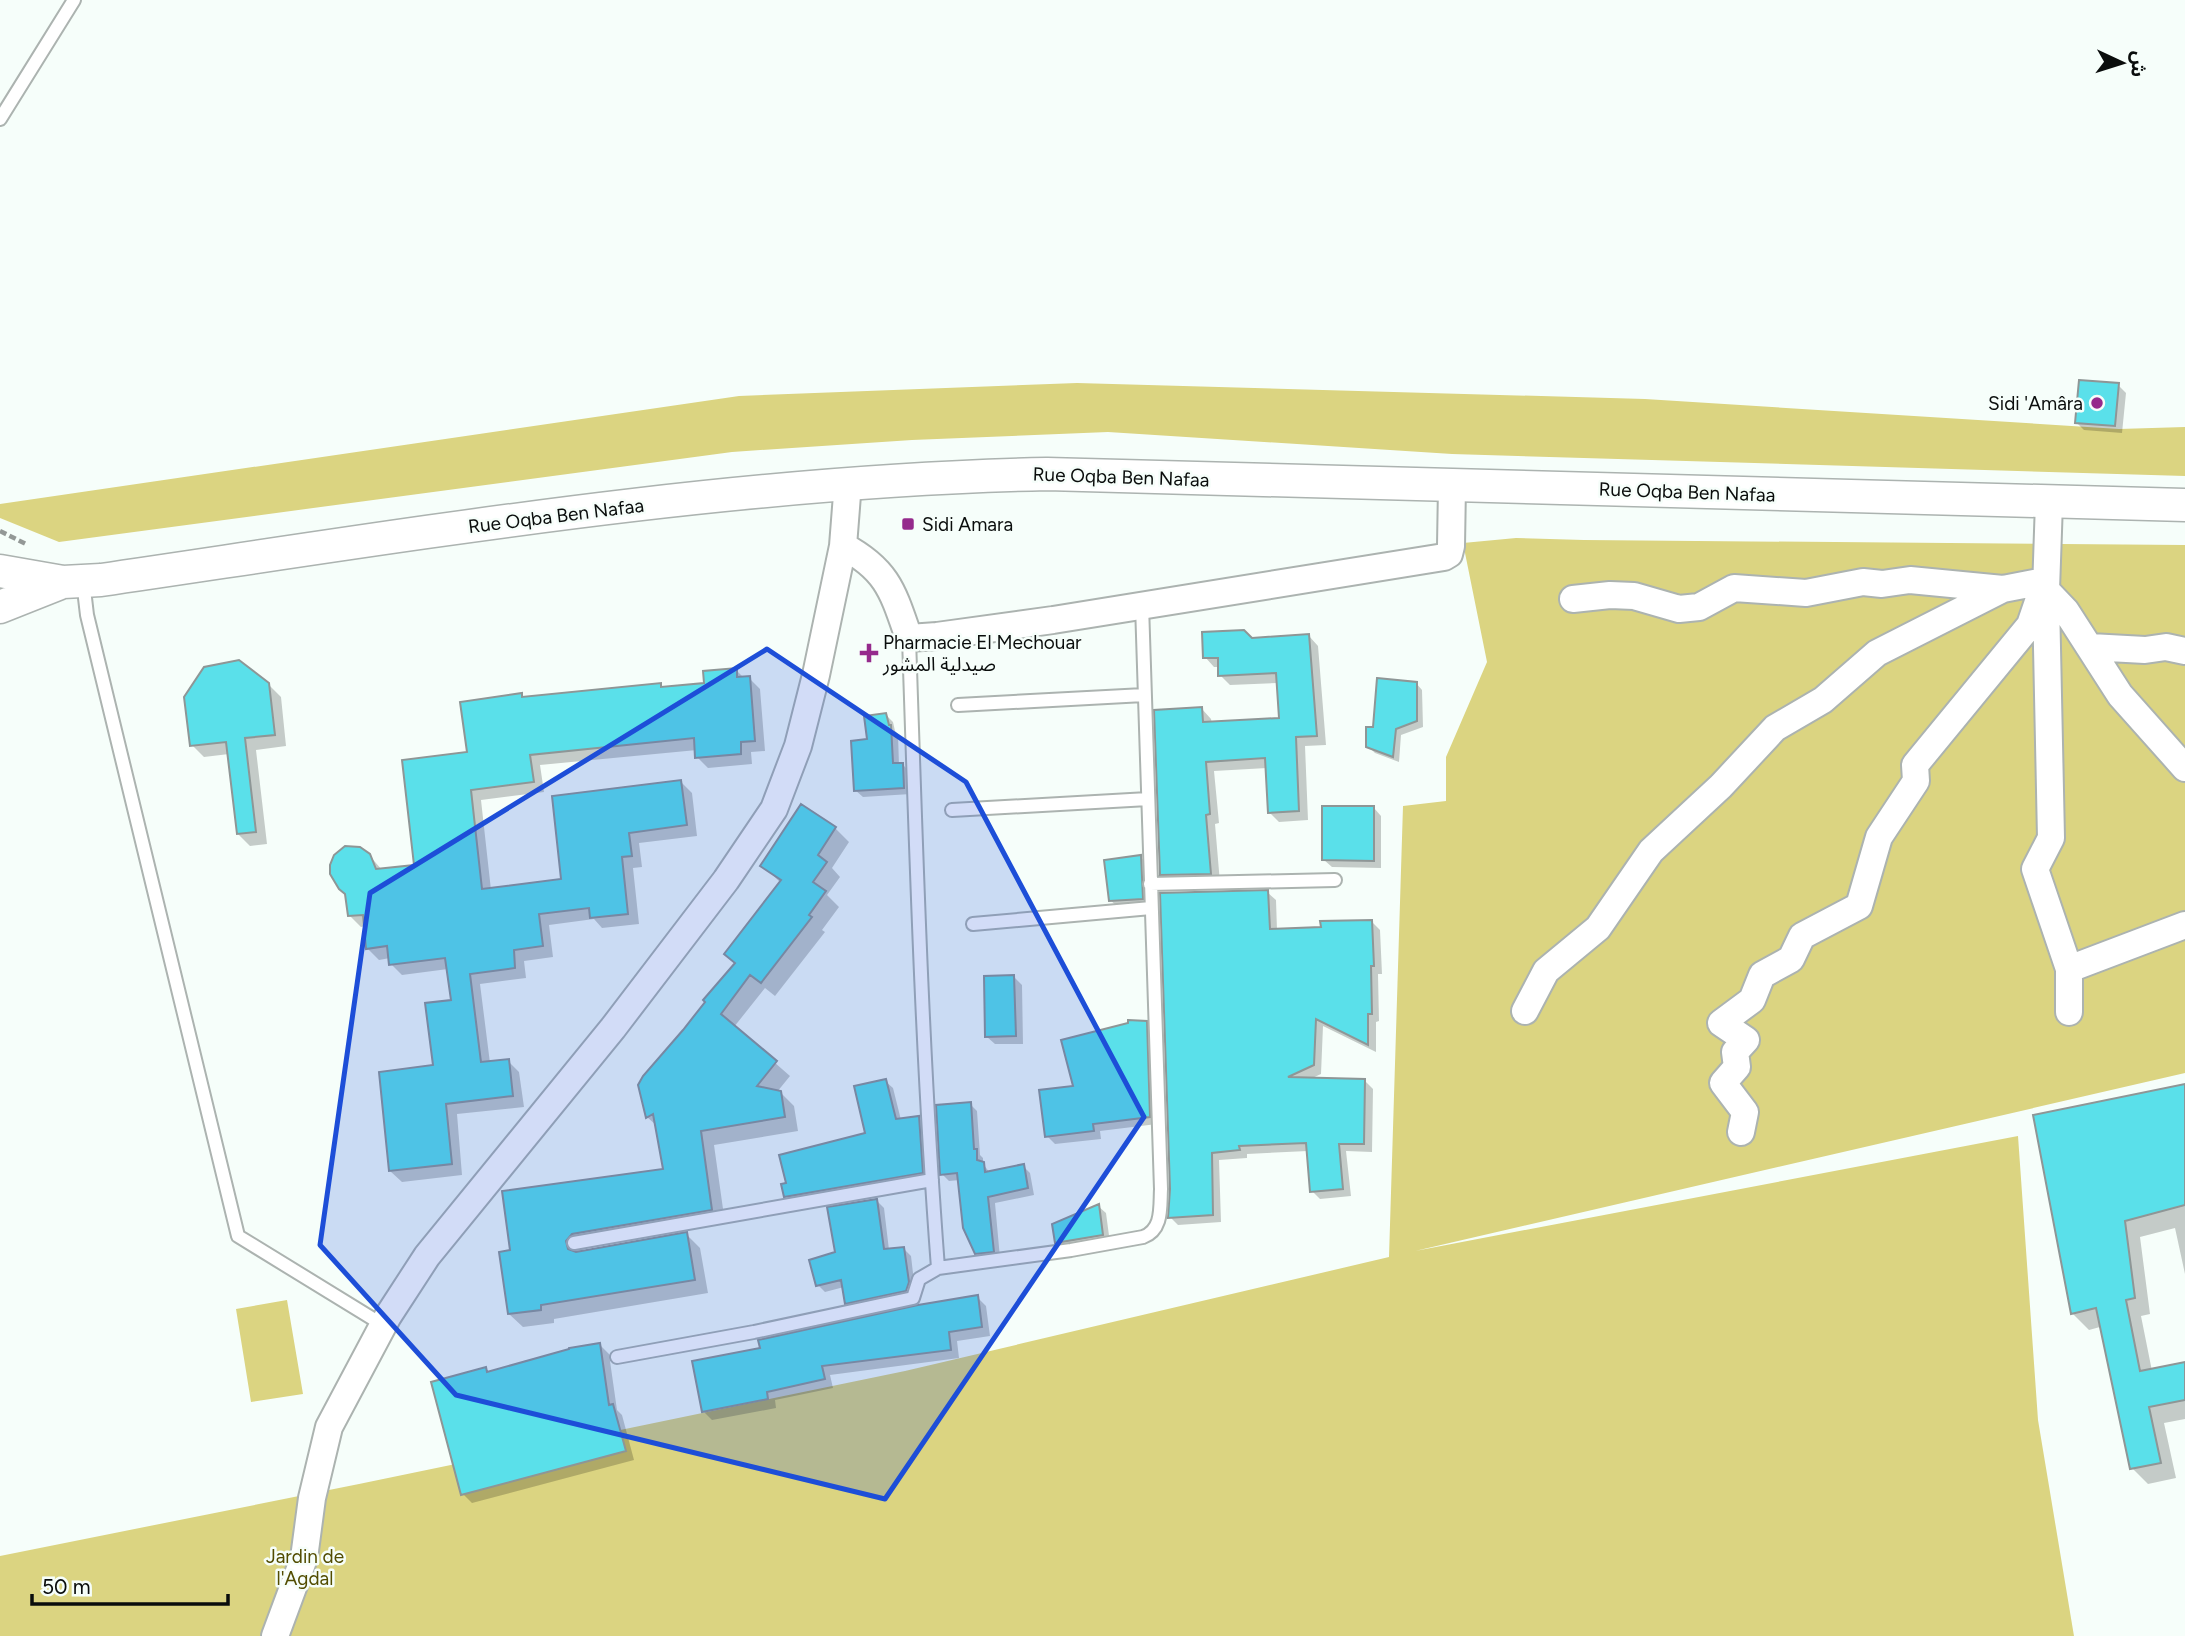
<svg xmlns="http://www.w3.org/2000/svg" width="2185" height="1636" viewBox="0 0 2185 1636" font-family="Figtree,'Noto Sans Arabic',sans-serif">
  <rect width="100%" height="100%" fill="#f6fefa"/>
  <path fill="#dbd481" d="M 1077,383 L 1645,399 L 2119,429 L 2185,427 L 2185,476 L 1452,454 L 1108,432 L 912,440 L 732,452 L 59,542 L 0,518 L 0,504 L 739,396 Z
    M 1516,538 L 1584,540 L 2185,545 L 2185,1073 L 1415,1251 L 2018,1136 L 2038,1420 L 2074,1636 L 0,1636 L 0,1556 L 359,1484 L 905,1371 L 1389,1257 L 1403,806 L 1446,801 L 1446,757 L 1487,662 L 1463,543 Z
    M 287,1300 L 303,1394 L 251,1402 L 236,1309 Z"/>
  <path fill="#0003" fill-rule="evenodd" d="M 2118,385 L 2126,393 L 2122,433 L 2084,430 L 2077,423 Z
    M 1309,636 L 1318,646 L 1326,745 L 1305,746 L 1308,820 L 1279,822 L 1269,812 L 1267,768 L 1214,771 L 1219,823 L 1215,824 L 1220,883 L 1171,884 L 1161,874 L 1202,709 L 1211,719 L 1212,724 L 1281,719 L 1278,683 L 1230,685 L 1220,675 L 1220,667 L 1214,667 L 1205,657 L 1252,640 Z
    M 736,670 L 744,678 L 749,678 L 760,689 L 765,751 L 751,752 L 752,764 L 708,768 L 697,757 L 697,750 L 540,765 L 544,792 L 481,800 L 491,890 L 563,881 L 681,782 L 692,793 L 697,836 L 639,843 L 642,867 L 633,868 L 639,924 L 602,928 L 594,919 L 549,925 L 553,957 L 524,961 L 526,978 L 480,984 L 490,1063 L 508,1061 L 519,1072 L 524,1107 L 457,1114 L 462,1175 L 402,1182 L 390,1171 L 435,1067 L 453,1001 L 448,969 L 402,975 L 391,964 L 390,958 L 379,960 L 368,949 L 366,926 L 361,927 L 350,916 L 369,855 L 382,870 L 416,866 L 469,753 L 521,695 L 524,698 L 660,685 L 663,688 L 705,684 Z
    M 1416,683 L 1422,690 L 1423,727 L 1401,735 L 1399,762 L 1375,753 L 1368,746 L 1375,729 Z
    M 268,684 L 281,697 L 286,746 L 256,750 L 267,844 L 250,846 L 238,834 L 229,754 L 204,757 L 192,745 Z
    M 886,715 L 893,722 L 895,731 L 898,734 L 899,765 L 902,764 L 910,772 L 911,794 L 863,797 L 855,790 L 869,741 Z
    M 802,806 L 835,828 L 849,842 L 832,868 L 840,877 L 827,895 L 839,907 L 822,930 L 825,932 L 775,996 L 765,988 L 734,1027 L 790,1076 L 777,1092 L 780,1092 L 794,1106 L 798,1131 L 714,1145 L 725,1223 L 587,1248 L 578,1252 L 686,1234 L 700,1248 L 708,1293 L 554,1319 L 554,1323 L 523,1327 L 509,1314 L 512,1252 L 665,1170 L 657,1126 L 647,1117 L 685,1031 L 736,964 L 726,954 L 781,883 L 763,866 Z
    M 1374,808 L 1381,816 L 1381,868 L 1332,867 L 1324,860 Z
    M 1141,857 L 1147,864 L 1148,904 L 1117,906 L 1110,900 Z
    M 1267,892 L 1276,900 L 1277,930 L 1322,928 L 1372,922 L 1380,930 L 1382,974 L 1378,974 L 1379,1021 L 1376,1022 L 1376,1052 L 1323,1026 L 1321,1074 L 1308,1080 L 1365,1081 L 1373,1089 L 1372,1152 L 1346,1151 L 1351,1196 L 1320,1199 L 1312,1191 L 1308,1151 L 1247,1154 L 1247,1158 L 1219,1160 L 1221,1222 L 1178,1225 L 1170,1217 Z
    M 1014,977 L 1022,985 L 1023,1044 L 995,1044 L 987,1037 Z
    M 1146,1023 L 1154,1030 L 1157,1124 L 1100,1131 L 1101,1139 L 1055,1144 L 1047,1136 Z
    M 885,1081 L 893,1088 L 901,1120 L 919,1118 L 926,1126 L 930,1180 L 794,1204 L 786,1196 L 867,1134 Z
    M 2185,1086 L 2185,1274 L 2175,1228 L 2140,1237 L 2150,1314 L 2141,1316 L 2152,1371 L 2185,1364 L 2185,1419 L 2164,1423 L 2176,1478 L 2148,1484 L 2132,1468 L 2100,1327 L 2089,1330 L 2073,1314 Z
    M 970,1104 L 977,1111 L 980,1155 L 983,1158 L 983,1164 L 990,1173 L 1023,1166 L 1030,1173 L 1034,1195 L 995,1203 L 1000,1258 L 984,1260 L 976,1253 L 960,1180 L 949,1181 L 942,1174 Z
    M 876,1200 L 884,1208 L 889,1250 L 904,1249 L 911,1256 L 915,1290 L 913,1297 L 854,1310 L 847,1303 L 844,1287 L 825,1292 L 818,1285 L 837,1254 ZM 914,1287 L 915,1290 L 850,1304 L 850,1301 Z
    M 1098,1206 L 1106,1213 L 1110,1243 L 1065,1250 L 1057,1242 Z
    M 977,1297 L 986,1306 L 990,1336 L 957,1341 L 959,1358 L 830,1375 L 833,1388 L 775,1400 L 776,1408 L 712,1420 L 703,1411 L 762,1349 Z
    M 600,1345 L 609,1354 L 617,1410 L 622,1415 L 634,1460 L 472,1503 L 463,1494 L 485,1369 L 490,1373 Z"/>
  <path fill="#5ae0ea" stroke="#8e9696" stroke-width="2" d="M 2079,380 L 2119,383 L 2115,426 L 2075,423 Z
    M 1244,630 L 1252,638 L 1309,634 L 1317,736 L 1296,737 L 1299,811 L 1268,813 L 1265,758 L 1206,762 L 1210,814 L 1206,815 L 1211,874 L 1160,875 L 1154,710 L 1202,707 L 1203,722 L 1279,718 L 1276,673 L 1218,676 L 1218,658 L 1203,658 L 1202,632 Z
    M 239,660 L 269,683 L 275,735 L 245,738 L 256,832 L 237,834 L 226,742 L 190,746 L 184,697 L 204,667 Z
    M 737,668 L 737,677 L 750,676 L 755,741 L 741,742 L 741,754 L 695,758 L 694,738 L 530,755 L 534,782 L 471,790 L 482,889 L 561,879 L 552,796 L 681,780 L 687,825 L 629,833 L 632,856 L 622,857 L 628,914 L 590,918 L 589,908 L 539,914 L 543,946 L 514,950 L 515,968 L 470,974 L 481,1062 L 509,1059 L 513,1096 L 446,1104 L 452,1164 L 389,1171 L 379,1072 L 433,1065 L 425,1003 L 451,1000 L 445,958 L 389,965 L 387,946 L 366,949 L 363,915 L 348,916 L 345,894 L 339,889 L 330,874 L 330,865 L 334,855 L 345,846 L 360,847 L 370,854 L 376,869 L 414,865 L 402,760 L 467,752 L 460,702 L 522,693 L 522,697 L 661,683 L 661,687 L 704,683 L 703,671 Z
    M 1377,678 L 1417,682 L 1417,721 L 1396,729 L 1393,757 L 1366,747 L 1366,727 L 1373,727 Z
    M 886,713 L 889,725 L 891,725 L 893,763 L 903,763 L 904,788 L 854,791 L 851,741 L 867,739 L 864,716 Z
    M 801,804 L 836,827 L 818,855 L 827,862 L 813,882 L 826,891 L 809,915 L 812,917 L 761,983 L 750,975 L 721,1014 L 777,1061 L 757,1086 L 781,1091 L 785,1117 L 701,1131 L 712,1210 L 572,1234 L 566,1241 L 568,1249 L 576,1252 L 687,1232 L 695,1280 L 541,1305 L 541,1310 L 508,1314 L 499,1252 L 510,1250 L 502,1191 L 663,1169 L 653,1114 L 646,1118 L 638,1085 L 643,1076 L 683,1030 L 705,1002 L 703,1000 L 735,963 L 724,954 L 781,880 L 760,866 Z
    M 1322,806 L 1374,806 L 1374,861 L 1322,860 Z
    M 1141,855 L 1143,899 L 1109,901 L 1104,860 Z
    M 1268,890 L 1270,929 L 1321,927 L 1320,921 L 1372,920 L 1374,966 L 1371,966 L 1372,1014 L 1368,1014 L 1368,1045 L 1316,1019 L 1314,1065 L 1288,1077 L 1365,1079 L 1364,1144 L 1339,1144 L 1343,1189 L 1310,1192 L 1306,1143 L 1239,1146 L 1240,1150 L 1212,1153 L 1213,1215 L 1168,1218 L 1170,1189 L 1160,893 Z
    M 1014,975 L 1016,1036 L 985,1037 L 984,976 Z
    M 1128,1020 L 1147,1021 L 1150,1117 L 1093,1124 L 1094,1131 L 1045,1137 L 1039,1090 L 1073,1086 L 1061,1040 L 1128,1023 Z
    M 886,1079 L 896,1119 L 919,1116 L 923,1173 L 784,1197 L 781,1184 L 786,1183 L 779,1155 L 865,1133 L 854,1086 Z
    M 2185,1084 L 2185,1205 L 2125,1221 L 2135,1298 L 2126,1300 L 2140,1371 L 2185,1362 L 2185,1400 L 2149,1407 L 2161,1463 L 2130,1469 L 2096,1308 L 2071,1314 L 2033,1115 Z
    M 971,1102 L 974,1149 L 977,1149 L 977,1160 L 984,1162 L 985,1172 L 1024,1164 L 1028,1188 L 988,1197 L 994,1252 L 975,1254 L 963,1228 L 957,1173 L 940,1175 L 936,1105 Z
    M 877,1199 L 884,1249 L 904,1247 L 909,1282 L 906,1291 L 845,1304 L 841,1280 L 816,1286 L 809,1260 L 835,1252 L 827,1207 Z
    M 1099,1204 L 1103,1235 L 1055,1243 L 1052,1224 Z
    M 978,1295 L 982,1327 L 949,1332 L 951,1350 L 822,1366 L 825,1379 L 767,1392 L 768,1399 L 702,1412 L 692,1361 L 760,1348 L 758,1340 L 918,1305 Z
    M 600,1343 L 609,1405 L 613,1404 L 626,1451 L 461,1495 L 431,1382 L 486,1367 L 487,1372 L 569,1349 L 569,1348 Z"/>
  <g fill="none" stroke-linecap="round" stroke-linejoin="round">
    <g stroke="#acb3b0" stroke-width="16">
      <path id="service" d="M 0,119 L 74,0
        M 83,581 L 87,615 L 238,1236 L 383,1325
        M 909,638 C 916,848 922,1058 938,1268
        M 958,705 L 1144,695
        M 952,810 L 1148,799
        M 1150,884 L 1335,880
        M 973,924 L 1151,908
        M 574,1243 L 932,1180
        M 617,1357 L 754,1332 L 913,1298 L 919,1279 L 938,1268 L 1071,1250 L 1143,1237 C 1163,1230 1160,1207 1161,1189 L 1142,605"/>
    </g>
    <g stroke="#acb3b0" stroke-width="30">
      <path id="minor" d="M 2049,502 L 2046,590 L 2066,611 L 2120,695 L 2185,768
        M 843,546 C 888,570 893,592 909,638 L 937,636 L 1053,620 L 1444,557 L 1449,554 L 1451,546 L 1452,486
        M 1573,599 L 1610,595 L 1634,596 L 1679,609 L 1699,607 L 1734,588 L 1806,593 L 1863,582 L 1882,584 L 1910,580 L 2003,589
        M 2046,600 L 2051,838 L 2035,869 L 2069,969 L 2069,1012
        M 2090,647 L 2145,650 L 2166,647 L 2185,651
        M 2069,969 L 2185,925
        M 1525,1011 L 1546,971 L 1598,928 L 1651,851 L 1721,786 L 1775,728 L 1823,700 L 1877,653 L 2003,589 L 2045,581 L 2030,625 L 1915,765 L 1916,781 L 1879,837 L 1859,906 L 1802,936 L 1791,959 L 1762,975 L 1752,1000 L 1721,1023 L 1746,1040 L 1735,1052 L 1737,1067 L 1723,1083 L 1745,1112 L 1741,1132
        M 275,1636 L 304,1558 L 312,1498 L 329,1427 L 388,1316 L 427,1256 L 613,1028 L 726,880 L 774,809 L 798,746 L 816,675 L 843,546 L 848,482"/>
    </g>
    <g stroke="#acb3b0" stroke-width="35">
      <path id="tertiary" d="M 0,571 L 63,582 L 101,580 C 415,534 729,481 1047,474 L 2185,505
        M 0,607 L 63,582"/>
    </g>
    <path stroke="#939896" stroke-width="4.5" stroke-dasharray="7 3.5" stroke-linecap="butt" d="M 0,531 L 28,545"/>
    <use href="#service" stroke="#fff" stroke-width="12"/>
    <use href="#minor" stroke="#fff" stroke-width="26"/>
    <use href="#tertiary" stroke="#fff" stroke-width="32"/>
  </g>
  <path fill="#1d4ed8" fill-opacity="0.2" stroke="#1d4ed8" stroke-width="5" stroke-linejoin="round" d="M 767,649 L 966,782 L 1144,1117 L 885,1499 L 456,1395 L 320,1245 L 370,893 Z"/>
  <g fill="#952a8c" stroke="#f6fefa" stroke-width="2.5">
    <circle cx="2097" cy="403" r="7"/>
    <rect x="901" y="517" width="14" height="14" rx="3.5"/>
    <path d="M865.5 642.5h7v7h7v7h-7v7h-7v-7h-7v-7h7z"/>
  </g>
  <g text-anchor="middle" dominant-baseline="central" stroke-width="5" stroke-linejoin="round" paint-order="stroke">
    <g font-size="19" fill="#0a0d0c" stroke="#f6fefa" text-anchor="start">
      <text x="2083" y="403" text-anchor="end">Sidi 'Amâra</text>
      <text x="922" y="524">Sidi Amara</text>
      <text x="883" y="642">Pharmacie El Mechouar<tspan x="883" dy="22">صيدلية المشور</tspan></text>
    </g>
    <g font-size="19" fill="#0a0d0c" stroke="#f6fefa">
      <text transform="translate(1121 477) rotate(2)">Rue Oqba Ben Nafaa</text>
      <text transform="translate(1687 492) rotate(2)">Rue Oqba Ben Nafaa</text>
      <text transform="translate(556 516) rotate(-7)">Rue Oqba Ben Nafaa</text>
    </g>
    <g font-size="19" fill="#524c00" stroke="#f6fefa">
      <text x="305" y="1556">Jardin de<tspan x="305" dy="22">l'Agdal</tspan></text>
    </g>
  </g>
  <g transform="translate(2122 63) rotate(94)" stroke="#f6fefa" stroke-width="5" paint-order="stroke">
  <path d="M0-5L12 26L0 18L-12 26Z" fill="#0a0d0c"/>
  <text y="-10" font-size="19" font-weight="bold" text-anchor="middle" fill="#0a0d0c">ش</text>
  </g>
  <path d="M32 1594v10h196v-10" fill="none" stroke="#0a0d0c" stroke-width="3.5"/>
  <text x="42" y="1594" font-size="21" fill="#0a0d0c" stroke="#f6fefa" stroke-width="5" paint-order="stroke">50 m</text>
</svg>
